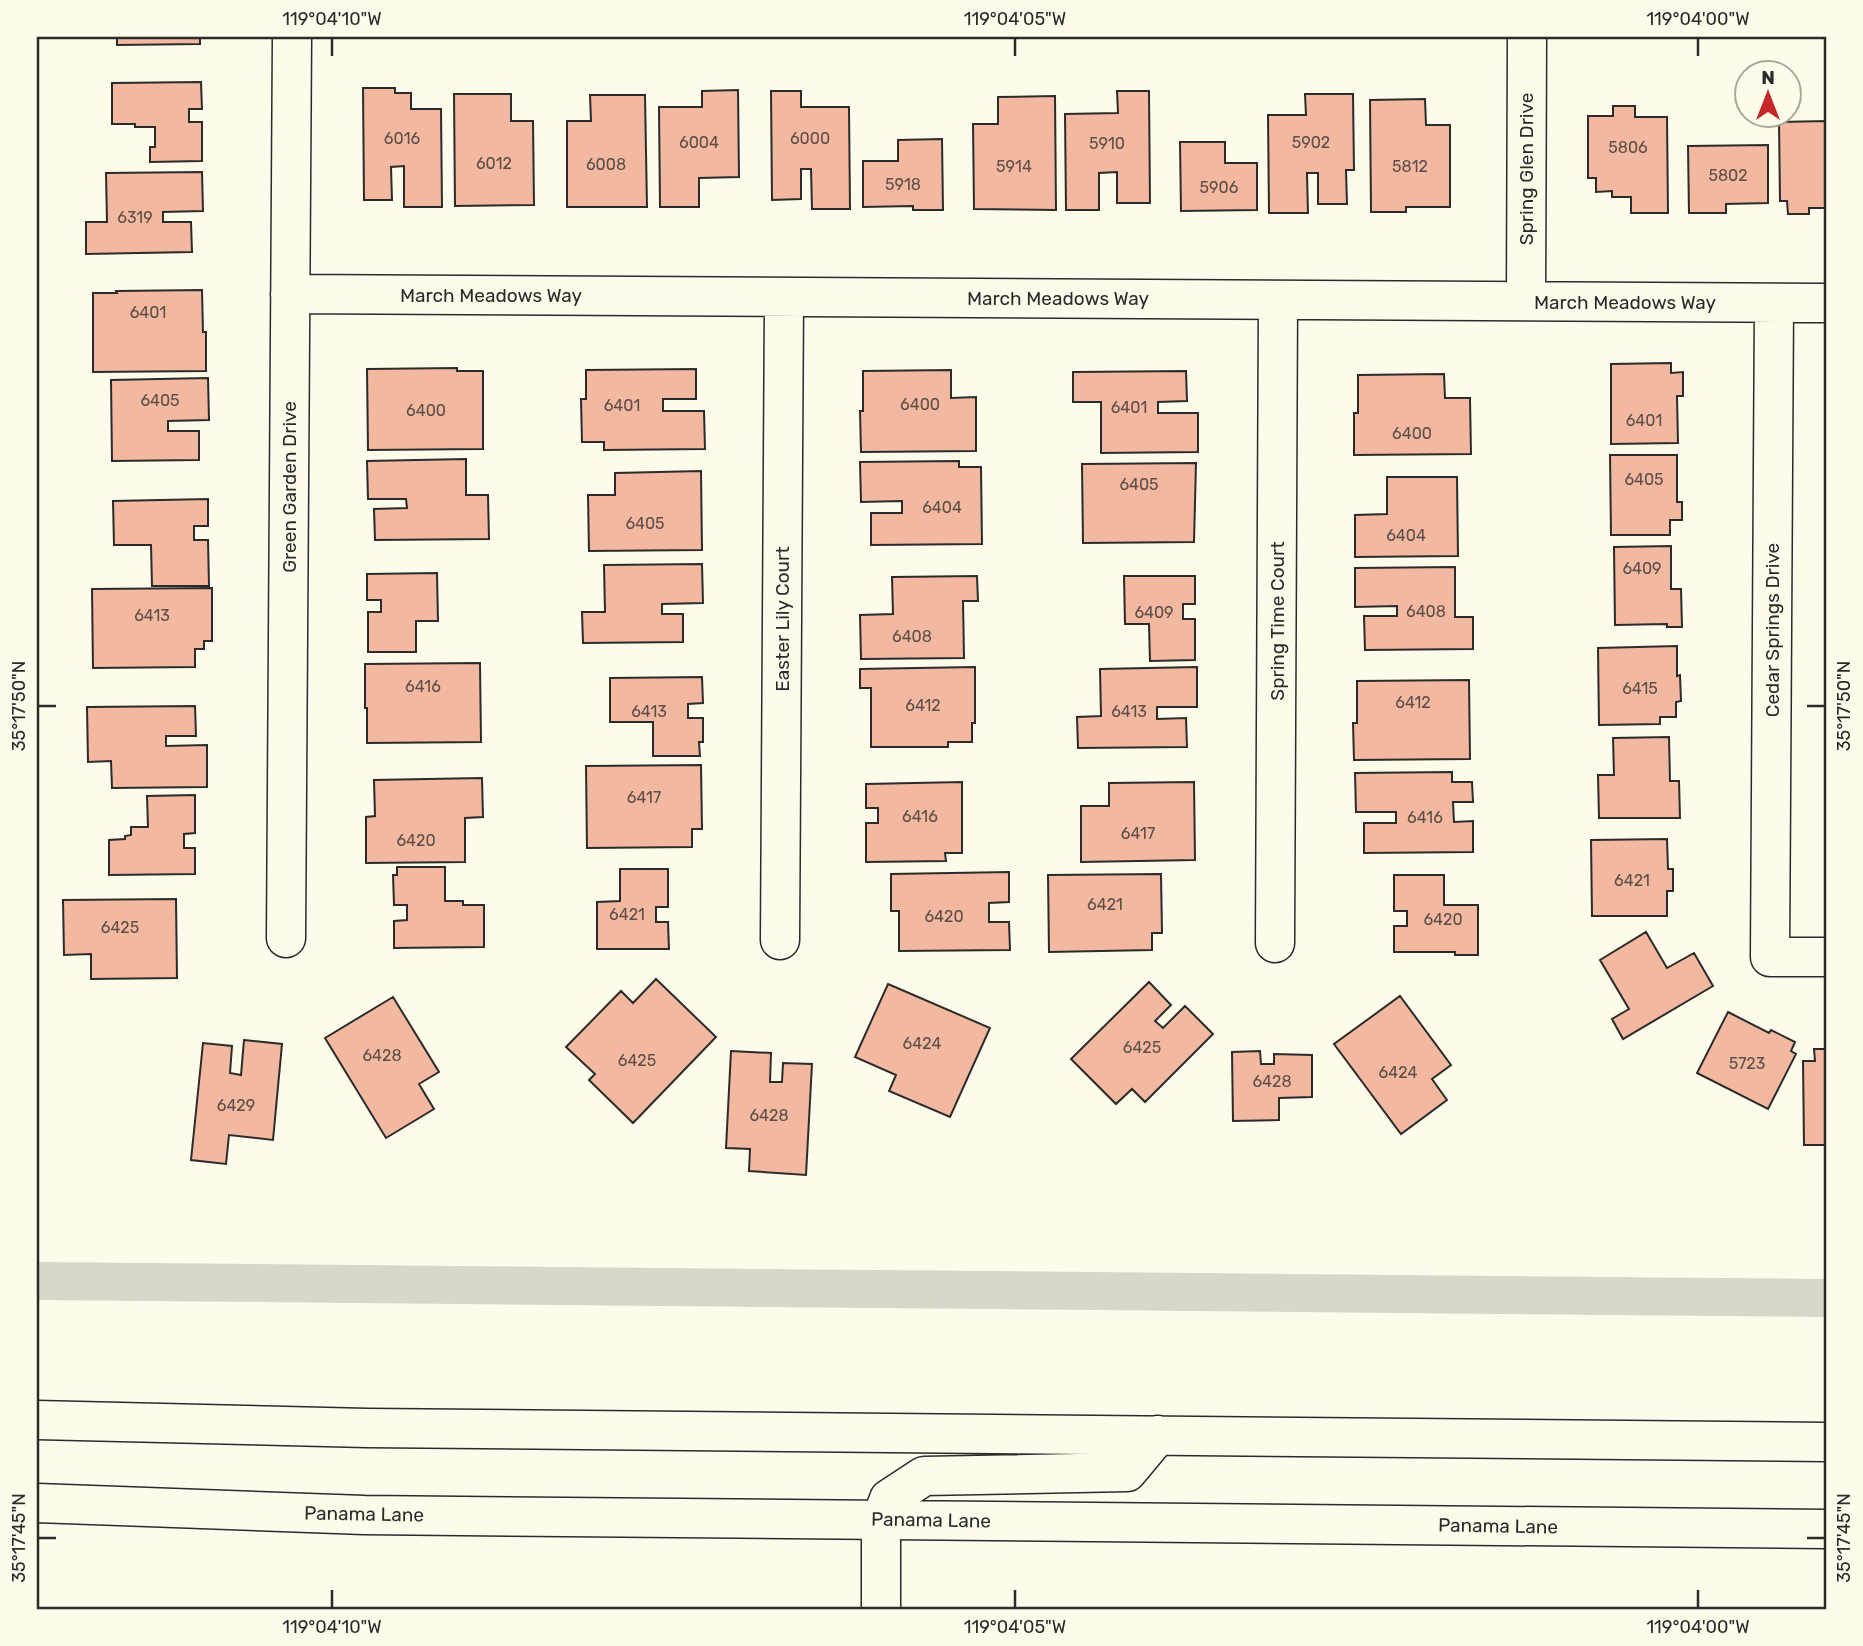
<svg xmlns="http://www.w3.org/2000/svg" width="1863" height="1646" viewBox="0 0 1863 1646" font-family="Rubik,sans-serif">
  <rect width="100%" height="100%" fill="#fdfbea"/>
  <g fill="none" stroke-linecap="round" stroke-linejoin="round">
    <path stroke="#d8d7c9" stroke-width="38" d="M 37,1281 L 1826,1298"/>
  </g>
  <path fill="#f2b8a0" stroke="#2b2b2b" stroke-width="2" d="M 117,37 L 200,37 L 200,44 L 117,45 Z
    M 201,82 L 202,109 L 189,109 L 189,122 L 202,122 L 202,161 L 150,162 L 150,147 L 155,147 L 155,127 L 135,127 L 135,124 L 112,124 L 112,83 Z
    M 363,88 L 395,88 L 395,93 L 411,93 L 411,109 L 441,109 L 442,207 L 404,207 L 404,166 L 391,167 L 392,200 L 364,200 Z
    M 738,90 L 739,177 L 699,178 L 699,207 L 660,207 L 659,107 L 702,107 L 702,91 Z
    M 771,91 L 801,91 L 801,107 L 849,107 L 850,209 L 812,209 L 811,169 L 801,169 L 801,199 L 772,200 Z
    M 1117,91 L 1149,91 L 1150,203 L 1117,203 L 1117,172 L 1099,173 L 1099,210 L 1066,210 L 1065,114 L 1118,113 Z
    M 454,94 L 511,94 L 511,121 L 533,121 L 534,205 L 455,206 Z
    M 1305,94 L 1353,94 L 1354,170 L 1346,170 L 1347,204 L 1318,204 L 1318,173 L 1307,173 L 1308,213 L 1269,213 L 1268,115 L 1306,115 Z
    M 590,95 L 645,95 L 647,207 L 567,207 L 567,121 L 591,121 Z
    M 1055,96 L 1056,210 L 974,209 L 973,124 L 998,124 L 998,97 Z
    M 1425,99 L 1426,125 L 1450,125 L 1450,207 L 1406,207 L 1406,212 L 1371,212 L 1370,100 Z
    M 1613,106 L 1635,106 L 1635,117 L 1667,117 L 1668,213 L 1631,213 L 1631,197 L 1612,197 L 1612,191 L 1596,192 L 1596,178 L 1588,178 L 1588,116 L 1613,116 Z
    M 1826,121 L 1826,208 L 1809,208 L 1809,214 L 1788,214 L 1787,201 L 1780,201 L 1779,122 Z
    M 942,139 L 943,210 L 913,210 L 913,206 L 863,207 L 863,161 L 898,161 L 898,140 Z
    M 1180,142 L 1225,142 L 1225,163 L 1257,163 L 1257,210 L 1181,211 Z
    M 1768,145 L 1768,203 L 1726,204 L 1726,213 L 1689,213 L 1688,146 Z
    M 202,172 L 203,211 L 163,212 L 163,222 L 191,222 L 192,252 L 86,254 L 86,222 L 107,222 L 106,173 Z
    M 202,290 L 203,332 L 206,332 L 206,371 L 93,372 L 93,293 L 117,293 L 116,291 Z
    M 1671,363 L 1671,373 L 1683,372 L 1683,396 L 1677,396 L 1678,443 L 1611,444 L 1611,364 Z
    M 457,368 L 457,371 L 483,371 L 483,449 L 368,450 L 367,369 Z
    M 696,369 L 696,399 L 663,399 L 663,411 L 704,411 L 705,449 L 604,450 L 604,442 L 582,442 L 581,399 L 586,399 L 586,370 Z
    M 951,370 L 951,398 L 976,397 L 976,451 L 861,452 L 860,411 L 863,411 L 863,371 Z
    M 1186,371 L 1187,401 L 1158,402 L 1158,413 L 1198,413 L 1198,452 L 1101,453 L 1101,402 L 1073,402 L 1073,372 Z
    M 1444,374 L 1445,398 L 1470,398 L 1471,454 L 1354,455 L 1354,413 L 1358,413 L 1358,375 Z
    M 208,378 L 209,420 L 168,421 L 168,431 L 199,431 L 199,460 L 112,461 L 111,380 Z
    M 1610,455 L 1677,455 L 1677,502 L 1682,502 L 1682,520 L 1670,520 L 1670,535 L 1611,535 Z
    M 466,459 L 466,495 L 488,495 L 489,539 L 375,540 L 374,509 L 407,508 L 406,499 L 368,499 L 367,461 Z
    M 959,461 L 959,467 L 981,467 L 982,544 L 871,545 L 871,513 L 902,513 L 902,501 L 861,502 L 860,462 Z
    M 1196,463 L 1194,542 L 1083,543 L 1082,464 Z
    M 701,471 L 702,550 L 589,551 L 588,495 L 615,495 L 615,473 Z
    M 1387,477 L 1457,477 L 1458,556 L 1355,557 L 1355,515 L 1387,514 Z
    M 208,499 L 208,526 L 194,526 L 194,540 L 208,540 L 209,586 L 152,586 L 151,545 L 114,545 L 113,501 Z
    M 1671,546 L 1671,589 L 1681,589 L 1682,627 L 1667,627 L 1667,624 L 1615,625 L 1614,547 Z
    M 702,564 L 703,603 L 662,604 L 662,614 L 683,614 L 683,642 L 583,643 L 582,612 L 605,612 L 604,565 Z
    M 1455,567 L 1455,617 L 1473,617 L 1473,649 L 1365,650 L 1364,616 L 1397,616 L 1397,606 L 1355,607 L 1355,568 Z
    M 437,573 L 438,621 L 416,621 L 416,652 L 368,652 L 368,612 L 381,612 L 381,600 L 367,600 L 367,574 Z
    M 977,576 L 978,601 L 963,601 L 964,658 L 861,659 L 860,615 L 893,614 L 892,577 Z
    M 1124,576 L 1195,576 L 1195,604 L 1183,604 L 1183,619 L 1195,619 L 1195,660 L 1150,661 L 1149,624 L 1125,624 Z
    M 212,588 L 212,641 L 204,641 L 204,649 L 195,649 L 195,667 L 93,668 L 92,589 Z
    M 1677,646 L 1677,676 L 1680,675 L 1681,701 L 1676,702 L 1676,717 L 1660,717 L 1660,724 L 1599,725 L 1598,648 Z
    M 480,663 L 481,742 L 367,743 L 367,708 L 365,708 L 365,664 Z
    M 975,667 L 975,723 L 972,723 L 972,742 L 948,742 L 948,747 L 871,747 L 871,688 L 860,688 L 860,669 Z
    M 1197,667 L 1197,707 L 1157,707 L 1157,719 L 1186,718 L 1187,747 L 1078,748 L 1077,717 L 1101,716 L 1100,669 Z
    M 702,677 L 703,703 L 688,704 L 688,718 L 703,718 L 703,742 L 699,742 L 700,756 L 653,756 L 653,722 L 610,722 L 610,678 Z
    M 1469,680 L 1470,759 L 1354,760 L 1353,723 L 1357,723 L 1357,681 Z
    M 195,706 L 196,736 L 166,736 L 166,746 L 207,745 L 207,787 L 112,788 L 111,761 L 88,762 L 87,707 Z
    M 1669,737 L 1670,781 L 1679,781 L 1680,818 L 1599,818 L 1598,775 L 1614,775 L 1613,738 Z
    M 701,765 L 702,829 L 692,829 L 692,847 L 587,848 L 586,766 Z
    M 1452,772 L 1452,782 L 1472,782 L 1473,802 L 1453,802 L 1454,822 L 1473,821 L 1473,852 L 1364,853 L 1364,823 L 1396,823 L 1396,812 L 1356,812 L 1355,773 Z
    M 482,778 L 483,817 L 465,818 L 465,862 L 366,863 L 366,817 L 375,816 L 374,780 Z
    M 962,782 L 962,853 L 945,853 L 946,861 L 866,862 L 866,823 L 878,823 L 878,808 L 866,808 L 866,784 Z
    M 1194,782 L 1195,860 L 1081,862 L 1081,806 L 1109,806 L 1109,783 Z
    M 195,795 L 195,833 L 184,834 L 184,848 L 195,848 L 195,874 L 109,875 L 109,840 L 125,839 L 125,836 L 131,835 L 131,827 L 148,827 L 147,796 Z
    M 1667,839 L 1668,869 L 1673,869 L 1673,891 L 1667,891 L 1667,916 L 1592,916 L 1591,840 Z
    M 397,867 L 445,867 L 445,901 L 463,901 L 463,905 L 484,905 L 484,947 L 394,948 L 394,921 L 407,920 L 407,905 L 394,905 L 393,875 L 397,875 Z
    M 620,869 L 668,869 L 668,907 L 656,907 L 656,922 L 668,922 L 669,949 L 597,949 L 597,902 L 620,901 Z
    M 1009,872 L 1009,902 L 989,903 L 989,922 L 1009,922 L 1010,950 L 899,951 L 899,911 L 891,911 L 891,874 Z
    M 1161,874 L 1162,933 L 1152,933 L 1152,950 L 1049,952 L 1048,875 Z
    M 1394,875 L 1444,875 L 1444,905 L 1478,905 L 1478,955 L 1455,955 L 1455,952 L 1394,952 L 1394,926 L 1407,926 L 1407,911 L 1394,911 Z
    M 176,899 L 177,978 L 91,979 L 91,954 L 64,955 L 63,900 Z
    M 1646,932 L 1667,968 L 1694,953 L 1713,986 L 1623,1039 L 1612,1019 L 1629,1009 L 1600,960 Z
    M 656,979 L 716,1037 L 633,1123 L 589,1080 L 595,1074 L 566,1047 L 621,991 L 633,1003 Z
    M 1149,982 L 1171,1005 L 1155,1021 L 1163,1028 L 1185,1006 L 1213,1034 L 1145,1102 L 1132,1089 L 1116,1104 L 1071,1059 Z
    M 888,984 L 990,1028 L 950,1117 L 889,1091 L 896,1075 L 855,1057 Z
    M 1400,996 L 1451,1065 L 1432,1079 L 1447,1100 L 1401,1134 L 1334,1044 Z
    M 393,997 L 439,1072 L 419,1084 L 434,1109 L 386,1138 L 325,1038 Z
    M 1728,1012 L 1769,1033 L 1771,1030 L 1795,1042 L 1791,1051 L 1796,1054 L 1768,1109 L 1697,1073 Z
    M 244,1040 L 282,1044 L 273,1140 L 229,1135 L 226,1164 L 191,1160 L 203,1043 L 232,1046 L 230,1073 L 241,1075 Z
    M 1814,1049 L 1826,1049 L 1826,1145 L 1804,1145 L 1803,1061 L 1815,1061 Z
    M 731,1051 L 771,1053 L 770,1082 L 782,1082 L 783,1063 L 812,1064 L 806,1175 L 749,1171 L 750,1149 L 726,1148 Z
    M 1260,1051 L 1261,1064 L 1274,1064 L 1274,1054 L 1312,1055 L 1312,1097 L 1279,1098 L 1279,1120 L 1233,1121 L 1232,1052 Z"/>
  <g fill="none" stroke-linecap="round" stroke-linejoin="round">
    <g stroke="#2b2b2b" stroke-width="41">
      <path id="minor" d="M 290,294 L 1826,303
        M 1526,301 L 1527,37
        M 1774,303 L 1770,957 L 1826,957
        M 286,938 L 292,37
        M 780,940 L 784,297
        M 1275,943 L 1278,300
        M 881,1520 L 881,1609"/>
    </g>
    <g stroke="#2b2b2b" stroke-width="41">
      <path id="major" d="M 37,1420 L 367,1428 L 1826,1442
        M 37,1503 L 364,1515 L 1826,1529
        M 881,1520 L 889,1499 L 924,1476 L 1127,1472 L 1158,1435"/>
    </g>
    <use href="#minor" stroke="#fdfbea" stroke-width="38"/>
    <use href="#major" stroke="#fdfbea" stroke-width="38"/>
  </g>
  <path fill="none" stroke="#2b2b2b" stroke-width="2.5" d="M 332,38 L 332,56M 1015,38 L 1015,56M 1698,38 L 1698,56M 38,706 L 56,706M 1807,706 L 1825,706M 38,1538 L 56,1538M 1807,1538 L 1825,1538M 332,1590 L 332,1608M 1015,1590 L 1015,1608M 1698,1590 L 1698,1608"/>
  <g text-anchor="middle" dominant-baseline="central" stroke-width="5" stroke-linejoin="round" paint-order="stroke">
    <g font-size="16" fill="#5d4e48">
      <text x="402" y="138">6016</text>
      <text x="810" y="138">6000</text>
      <text x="699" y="142">6004</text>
      <text x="1311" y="142">5902</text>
      <text x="1107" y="143">5910</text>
      <text x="1628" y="147">5806</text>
      <text x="494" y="163">6012</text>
      <text x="606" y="164">6008</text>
      <text x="1014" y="166">5914</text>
      <text x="1410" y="166">5812</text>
      <text x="1728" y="175">5802</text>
      <text x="903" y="184">5918</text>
      <text x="1219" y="187">5906</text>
      <text x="135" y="217">6319</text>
      <text x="148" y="312">6401</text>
      <text x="160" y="400">6405</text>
      <text x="920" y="404">6400</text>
      <text x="622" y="405">6401</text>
      <text x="1129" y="407">6401</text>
      <text x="426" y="410">6400</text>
      <text x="1644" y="420">6401</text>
      <text x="1412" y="433">6400</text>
      <text x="1644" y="479">6405</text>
      <text x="1139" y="484">6405</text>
      <text x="942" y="507">6404</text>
      <text x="645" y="523">6405</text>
      <text x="1406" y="535">6404</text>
      <text x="1642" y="568">6409</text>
      <text x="1426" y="611">6408</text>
      <text x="1154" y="612">6409</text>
      <text x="152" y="615">6413</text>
      <text x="912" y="636">6408</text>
      <text x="423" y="686">6416</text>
      <text x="1640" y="688">6415</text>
      <text x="1413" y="702">6412</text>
      <text x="923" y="705">6412</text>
      <text x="649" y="711">6413</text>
      <text x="1129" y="711">6413</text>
      <text x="644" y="797">6417</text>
      <text x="920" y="816">6416</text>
      <text x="1425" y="817">6416</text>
      <text x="1138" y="833">6417</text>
      <text x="416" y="840">6420</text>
      <text x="1632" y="880">6421</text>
      <text x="1105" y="904">6421</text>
      <text x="627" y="914">6421</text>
      <text x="944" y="916">6420</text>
      <text x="1443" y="919">6420</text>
      <text x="120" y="927">6425</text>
      <text x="922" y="1043">6424</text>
      <text x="1142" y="1047">6425</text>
      <text x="382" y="1055">6428</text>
      <text x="637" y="1060">6425</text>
      <text x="1747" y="1063">5723</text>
      <text x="1398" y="1072">6424</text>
      <text x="1272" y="1081">6428</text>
      <text x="236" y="1105">6429</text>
      <text x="769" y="1115">6428</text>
    </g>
    <g font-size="19" fill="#2b2b2b" stroke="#fdfbea">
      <text transform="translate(1526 169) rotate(-90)">Spring Glen Drive</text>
      <text x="491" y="295">March Meadows Way</text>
      <text x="1058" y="298">March Meadows Way</text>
      <text x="1625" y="302">March Meadows Way</text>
      <text transform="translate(289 487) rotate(-90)">Green Garden Drive</text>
      <text transform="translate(782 619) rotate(-90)">Easter Lily Court</text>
      <text transform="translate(1277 621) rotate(-90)">Spring Time Court</text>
      <text transform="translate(1772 630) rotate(-90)">Cedar Springs Drive</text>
      <text transform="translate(364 1514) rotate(1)">Panama Lane</text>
      <text transform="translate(931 1520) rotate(1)">Panama Lane</text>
      <text transform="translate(1498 1526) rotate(1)">Panama Lane</text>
    </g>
  </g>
  <rect width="1863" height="1646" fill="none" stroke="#fdfbea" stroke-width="77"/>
  <g transform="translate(1768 94)"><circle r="33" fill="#fdfbea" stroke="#a9a89e" stroke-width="2"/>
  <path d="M0-5L12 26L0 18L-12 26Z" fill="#c62828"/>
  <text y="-10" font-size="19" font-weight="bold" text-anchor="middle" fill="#2b2b2b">N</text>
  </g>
  <rect x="38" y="38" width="1787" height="1570" fill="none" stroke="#2b2b2b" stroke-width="2.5"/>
  <g font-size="18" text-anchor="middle" fill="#2b2b2b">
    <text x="332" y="25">119°04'10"W</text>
    <text x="1015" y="25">119°04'05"W</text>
    <text x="1698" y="25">119°04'00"W</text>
    <text transform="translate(19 706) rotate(-90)" y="6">35°17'50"N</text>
    <text transform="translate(1844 706) rotate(-90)" y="6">35°17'50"N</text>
    <text transform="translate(19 1538) rotate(-90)" y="6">35°17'45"N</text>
    <text transform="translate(1844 1538) rotate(-90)" y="6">35°17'45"N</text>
    <text x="332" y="1633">119°04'10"W</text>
    <text x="1015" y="1633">119°04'05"W</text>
    <text x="1698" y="1633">119°04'00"W</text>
  </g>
</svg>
